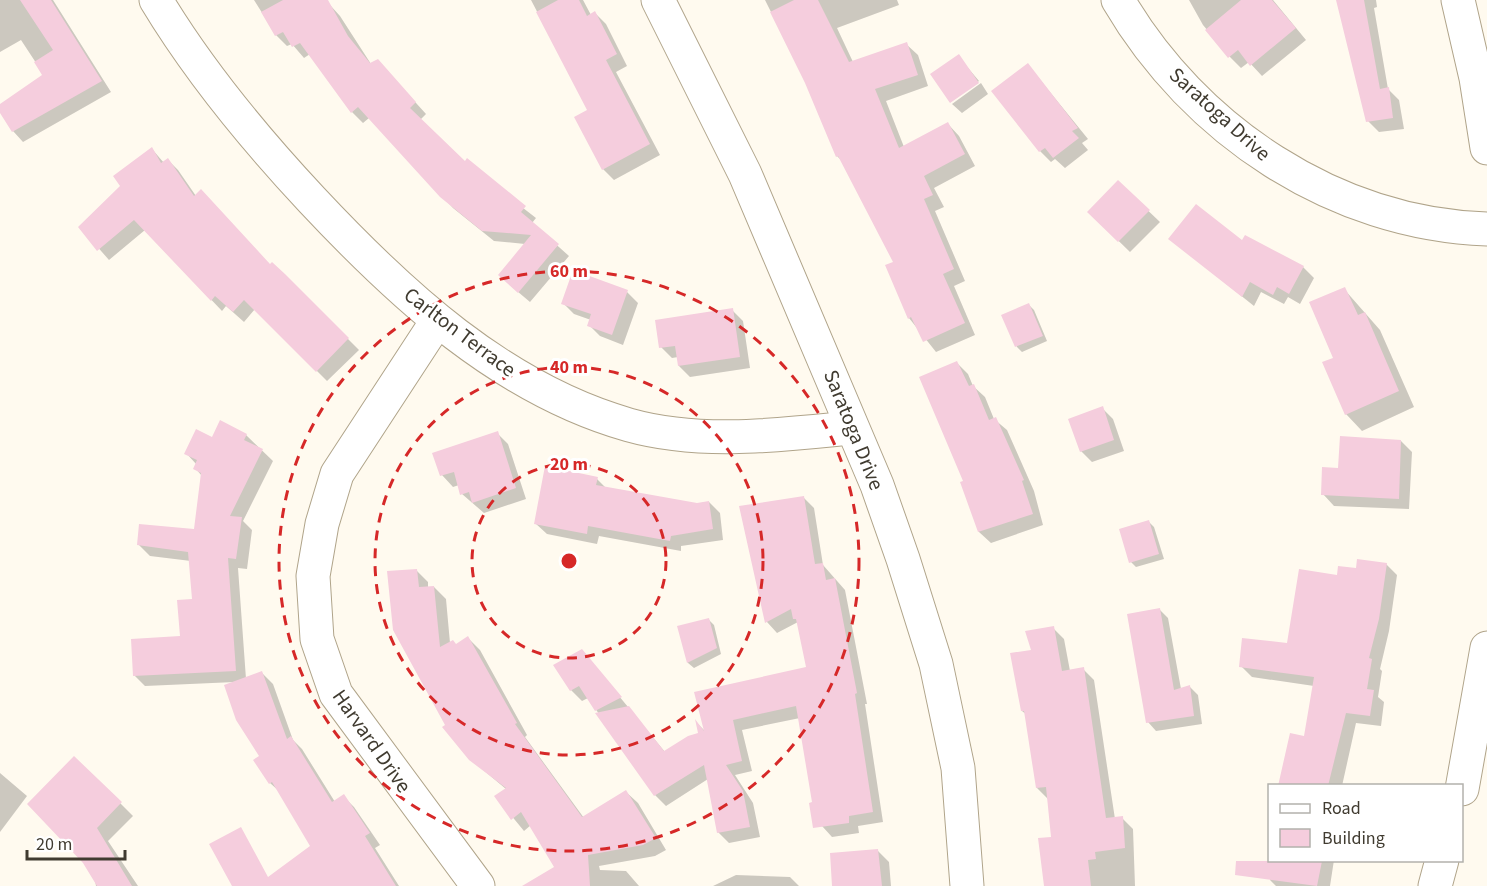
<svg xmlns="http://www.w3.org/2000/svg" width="1487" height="886" viewBox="0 0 1487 886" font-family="'Source Sans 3',sans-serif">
  <rect width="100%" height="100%" fill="#fffaef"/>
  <path fill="#0003" d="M 0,0 L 53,0 L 111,92 L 23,142 L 13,131 L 0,106 L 44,75 L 21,40 L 0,52 Z
    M 254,0 L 321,0 L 330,5 L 340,16 L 371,64 L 388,72 L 426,114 L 420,120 L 465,163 L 536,218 L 532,223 L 569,256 L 530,302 L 511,286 L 525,244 L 494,241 L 453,208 L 369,118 L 363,123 L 352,112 L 310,54 L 304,58 L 292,44 L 287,46 L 276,35 Z
    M 531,0 L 583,0 L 591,15 L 595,13 L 606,24 L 627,66 L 616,72 L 660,155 L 614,180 L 603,169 L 589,111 Z
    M 765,0 L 897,0 L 899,5 L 837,28 L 853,62 L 906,44 L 918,55 L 928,86 L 886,101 L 904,147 L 948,124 L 959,136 L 975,166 L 934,188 L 944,207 L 935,211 L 965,281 L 954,286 L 975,335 L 936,352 L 909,318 L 895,262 L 844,163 L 837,156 L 806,82 Z
    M 1189,0 L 1273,0 L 1306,40 L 1262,76 L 1249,62 L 1241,68 L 1230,57 L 1203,25 Z
    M 1338,0 L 1376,0 L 1377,7 L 1374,8 L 1388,89 L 1399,100 L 1404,129 L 1379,132 L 1368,121 Z
    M 958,56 L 979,81 L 951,101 Z
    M 1028,65 L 1088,139 L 1082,143 L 1088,150 L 1065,168 L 1055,159 L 1051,162 L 1040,151 Z
    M 981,83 L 988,94 L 962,113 L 952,104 Z
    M 152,149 L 164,163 L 168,160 L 178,170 L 196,196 L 270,266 L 284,275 L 359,350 L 327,381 L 255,309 L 244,322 L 226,306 L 222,311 L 145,230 L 109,260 L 80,227 L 122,187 Z
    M 1118,182 L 1160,222 L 1130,252 L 1089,212 Z
    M 1170,239 L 1243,243 L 1303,267 L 1314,278 L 1300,304 L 1288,297 L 1284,304 L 1261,292 L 1254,306 Z
    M 1344,289 L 1380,330 L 1414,407 L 1362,431 L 1346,414 L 1335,358 Z
    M 627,292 L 638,303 L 623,345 L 600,336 L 589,325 L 591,320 L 574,314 L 563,303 Z
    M 1029,305 L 1034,310 L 1047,341 L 1022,352 L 1017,347 L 1003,316 Z
    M 732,310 L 743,321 L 750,368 L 690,377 L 679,366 L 678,357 L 672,358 L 661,347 Z
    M 957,363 L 968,374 L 973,386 L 985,397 L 994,419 L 1007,430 L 1034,491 L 1043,525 L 991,543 L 979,532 L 962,483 L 965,482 Z
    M 1102,408 L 1113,419 L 1124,451 L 1092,462 L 1081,451 Z
    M 220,422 L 246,435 L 273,461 L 243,521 L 252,530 L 247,569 L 238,568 L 246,679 L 262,673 L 273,684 L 293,740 L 302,749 L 335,802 L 343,796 L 354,807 L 380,845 L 375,848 L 399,886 L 259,886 L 312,846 L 280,792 L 270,783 L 235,682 L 145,686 L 134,675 L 182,638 L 194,600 L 191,561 L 150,556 L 139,545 L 195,531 L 202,476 L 195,468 L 197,465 L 186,453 L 212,439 Z
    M 497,433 L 508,444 L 526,499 L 484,513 L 462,494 L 459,485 L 453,487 L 442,475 Z
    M 1401,441 L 1412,452 L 1409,509 L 1334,506 L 1323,494 L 1340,470 Z
    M 597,479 L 606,488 L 697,505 L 709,502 L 720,513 L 723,540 L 681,546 L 681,551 L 599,536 L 597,544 L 547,534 L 535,523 Z
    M 803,497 L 814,508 L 823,565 L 845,590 L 867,704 L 865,704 L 883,822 L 858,826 L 859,833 L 832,837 L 822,826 L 800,718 L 742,730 L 752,771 L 735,775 L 753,803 L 760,837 L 729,843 L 718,832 L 708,779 L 666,806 L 655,795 L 588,698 L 582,701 L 571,690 L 556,665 L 582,651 L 665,752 L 700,735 L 698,724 L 705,731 L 808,668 L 798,622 L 777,633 L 767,622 L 741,507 Z
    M 1149,522 L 1154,527 L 1164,559 L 1136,567 L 1131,562 Z
    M 1386,564 L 1397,575 L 1389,631 L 1380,669 L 1382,671 L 1378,697 L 1384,702 L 1381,726 L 1356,723 L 1342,786 L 1279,786 L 1305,737 L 1314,686 L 1252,677 L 1241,666 L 1289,645 L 1338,577 Z
    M 416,570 L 428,582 L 428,588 L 434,587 L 446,599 L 450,643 L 456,645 L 468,638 L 480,650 L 527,735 L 525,737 L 584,818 L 626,792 L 638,803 L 666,850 L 655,856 L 599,866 L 600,870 L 626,871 L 639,886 L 558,886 L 557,867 L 531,825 L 524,831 L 496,797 L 506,789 L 470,759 L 447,726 L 394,629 Z
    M 1159,609 L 1168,618 L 1181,689 L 1189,686 L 1198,695 L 1202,724 L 1156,731 L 1148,722 Z
    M 709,620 L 714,625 L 721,654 L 694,668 L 688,663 L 679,627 Z
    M 1053,628 L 1064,639 L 1070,671 L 1083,669 L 1094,680 L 1115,819 L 1122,818 L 1133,829 L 1135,886 L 1044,886 L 1053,839 L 1048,799 L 1037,788 L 1027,715 L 1022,711 L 1033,651 Z
    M 75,758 L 133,816 L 108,841 L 138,886 L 96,886 Z
    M 0,773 L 27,796 L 0,832 Z
    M 878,851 L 889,862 L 891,886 L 833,886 Z
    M 1273,860 L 1334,860 L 1330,886 L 1276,886 L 1270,880 Z
    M 736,875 L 790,877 L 799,886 L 713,886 Z"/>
  <path fill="#f5cddd" d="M 20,0 L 51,0 L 102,81 L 12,132 L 0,113 L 0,104 L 42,75 L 34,62 L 53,50 Z
    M 283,0 L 328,0 L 348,36 L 370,63 L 378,59 L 416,102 L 410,108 L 465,161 L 467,158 L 526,206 L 521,212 L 559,244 L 518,293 L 498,275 L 531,235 L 482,231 L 440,197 L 358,107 L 351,113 L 300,43 L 292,47 L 283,32 L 275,36 L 261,12 Z
    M 558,0 L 579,0 L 587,16 L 595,11 L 617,54 L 606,60 L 650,144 L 602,170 L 574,117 L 587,110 L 536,12 Z
    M 794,0 L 818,0 L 849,62 L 907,42 L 918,75 L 875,89 L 899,148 L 948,122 L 965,154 L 924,176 L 933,195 L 924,199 L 954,269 L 943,274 L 965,323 L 923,342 L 911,317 L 908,319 L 885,265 L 893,262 L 838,156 L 836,157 L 805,83 L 770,12 Z
    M 1241,0 L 1272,0 L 1296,28 L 1250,66 L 1238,50 L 1228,58 L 1205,30 Z
    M 1336,0 L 1364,0 L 1380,89 L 1389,87 L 1393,118 L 1366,122 Z
    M 959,54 L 979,83 L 950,103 L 930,74 Z
    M 1028,63 L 1078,128 L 1072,131 L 1079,138 L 1053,158 L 1045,148 L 1039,152 L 991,91 Z
    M 152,147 L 161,163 L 168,158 L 194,196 L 201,189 L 270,264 L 272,262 L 285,274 L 349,338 L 316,372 L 244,300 L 233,312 L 215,296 L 211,301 L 134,220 L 97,251 L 78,227 L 120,186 L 113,176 Z
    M 1118,180 L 1150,210 L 1118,242 L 1087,212 Z
    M 1196,204 L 1242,240 L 1245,235 L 1304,266 L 1289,294 L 1277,287 L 1273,295 L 1250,282 L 1242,297 L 1168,239 Z
    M 573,270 L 628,290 L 612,335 L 587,326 L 591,314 L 561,304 Z
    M 1345,287 L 1358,315 L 1365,312 L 1399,391 L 1345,415 L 1322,362 L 1333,358 L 1309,302 Z
    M 1029,303 L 1043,336 L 1015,347 L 1001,315 Z
    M 733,308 L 740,357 L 678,366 L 675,346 L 659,348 L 655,320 Z
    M 957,361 L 969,386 L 974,384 L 989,420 L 996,417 L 1024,480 L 1022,481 L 1033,514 L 978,532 L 960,482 L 963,481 L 919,377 Z
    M 1103,406 L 1114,440 L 1080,452 L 1068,419 Z
    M 220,420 L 247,434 L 244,440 L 263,449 L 230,516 L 242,517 L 236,559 L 228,558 L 236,671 L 133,676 L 131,639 L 180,636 L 177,600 L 192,599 L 188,552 L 137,545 L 139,524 L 194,529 L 201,473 L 193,469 L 197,460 L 184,454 L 196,429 L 212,437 Z
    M 498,431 L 516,488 L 472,503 L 469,492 L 460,495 L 454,472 L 440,476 L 432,453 Z
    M 1340,436 L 1401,440 L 1399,499 L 1321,495 L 1322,467 L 1338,468 Z
    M 545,466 L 598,477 L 596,485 L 697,503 L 709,501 L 713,529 L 671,536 L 670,541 L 588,526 L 587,534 L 534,524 Z
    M 804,496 L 815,564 L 823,563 L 826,580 L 835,578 L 857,693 L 855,694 L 873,812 L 849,816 L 849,823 L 813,828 L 809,803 L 812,802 L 796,706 L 733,720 L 742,761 L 726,765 L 743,791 L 750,827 L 717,833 L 704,765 L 654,796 L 595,713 L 629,706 L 664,751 L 688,736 L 698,733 L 695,719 L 704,731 L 694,692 L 806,667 L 796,619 L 793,619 L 791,609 L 765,623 L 739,506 Z
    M 1149,520 L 1159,554 L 1129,563 L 1119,529 Z
    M 1357,559 L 1387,563 L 1379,619 L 1369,658 L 1372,659 L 1367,689 L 1374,690 L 1370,716 L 1346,713 L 1328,786 L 1278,786 L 1290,733 L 1304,736 L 1314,677 L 1239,667 L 1242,638 L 1287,643 L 1299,569 L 1337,575 L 1338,566 L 1356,568 Z
    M 417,569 L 419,587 L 434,586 L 440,647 L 453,640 L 456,644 L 468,636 L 517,723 L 515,724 L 582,817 L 626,790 L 656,838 L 643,845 L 588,855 L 590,886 L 522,886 L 554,867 L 521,812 L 511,820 L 494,796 L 506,788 L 469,760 L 442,727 L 445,725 L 393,630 L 387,571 Z
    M 1160,608 L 1174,690 L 1190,685 L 1194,716 L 1146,723 L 1127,614 Z
    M 709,618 L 717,648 L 687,663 L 677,626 Z
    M 1054,626 L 1062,671 L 1084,667 L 1106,818 L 1123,816 L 1125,848 L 1095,852 L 1096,859 L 1088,860 L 1091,886 L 1044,886 L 1038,838 L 1051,837 L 1046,787 L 1036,788 L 1024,711 L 1021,711 L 1010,653 L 1031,650 L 1025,631 Z
    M 582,649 L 622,697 L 595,711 L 579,686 L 570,691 L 553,665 Z
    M 262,671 L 287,739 L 291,736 L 332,802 L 344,794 L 370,833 L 365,836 L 396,886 L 232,886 L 209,844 L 241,827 L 268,877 L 310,846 L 272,782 L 269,784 L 253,760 L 259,756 L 236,720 L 224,685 Z
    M 74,756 L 122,802 L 97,828 L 132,886 L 97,886 L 83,863 L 27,804 Z
    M 878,849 L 882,886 L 832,886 L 830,853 Z
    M 1236,861 L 1322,861 L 1317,886 L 1235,875 Z"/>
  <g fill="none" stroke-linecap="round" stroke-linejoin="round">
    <g stroke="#b0a48a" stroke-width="35">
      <path id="street" d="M 156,0 C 200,73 254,138 312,200 C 400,294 502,389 629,425 C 700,445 779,435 850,428
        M 658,0 L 745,174 L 877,485 L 903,559 L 936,664 L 958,768 L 967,886
        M 1118,0 C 1194,130 1334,224 1487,229
        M 1458,0 L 1476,78 L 1487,148
        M 437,321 L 337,474 L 322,524 L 313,576 L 317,639 L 336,694 L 478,886
        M 1462,789 L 1487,648
        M 1435,886 L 1442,860"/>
    </g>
    <use href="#street" stroke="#fff" stroke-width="33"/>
  </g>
  <g fill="none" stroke="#d62828" stroke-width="3" stroke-dasharray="10 8">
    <circle cx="569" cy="561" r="97"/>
    <circle cx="569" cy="561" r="194"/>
    <circle cx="569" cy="561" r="290"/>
  </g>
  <g text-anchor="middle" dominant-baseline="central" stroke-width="6" stroke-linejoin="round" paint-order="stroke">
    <g font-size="21" fill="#403b30" stroke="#fff">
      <text transform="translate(1220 114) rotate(42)">Saratoga Drive</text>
      <text transform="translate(460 332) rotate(37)">Carlton Terrace</text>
      <text transform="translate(854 430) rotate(68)">Saratoga Drive</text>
      <text transform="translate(372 741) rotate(55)">Harvard Drive</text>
    </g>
  </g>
  <circle cx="569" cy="561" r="9" fill="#d62828" stroke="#fff" stroke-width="3"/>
  <g font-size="18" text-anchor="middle" font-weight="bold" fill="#d62828" stroke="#fff" stroke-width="6" stroke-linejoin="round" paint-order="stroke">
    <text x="569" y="277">60 m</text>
    <text x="569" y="373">40 m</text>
    <text x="569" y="470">20 m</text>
  </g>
  <rect x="1268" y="784" width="195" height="78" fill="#ffffff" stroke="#b3b1ac" stroke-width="1.5"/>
  <rect x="1280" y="804" width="30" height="9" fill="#ffffff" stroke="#b3b1ac" stroke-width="1.5"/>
  <text x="1322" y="814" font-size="18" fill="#403b30">Road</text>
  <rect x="1280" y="829" width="30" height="18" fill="#f5cddd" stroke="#b3b1ac" stroke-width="1.5"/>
  <text x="1322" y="844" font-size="18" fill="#403b30">Building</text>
  <path d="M27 850v9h98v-9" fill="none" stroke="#403b30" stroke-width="3"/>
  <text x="36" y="850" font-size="18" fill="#403b30" stroke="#ffffff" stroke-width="4.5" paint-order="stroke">20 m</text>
</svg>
